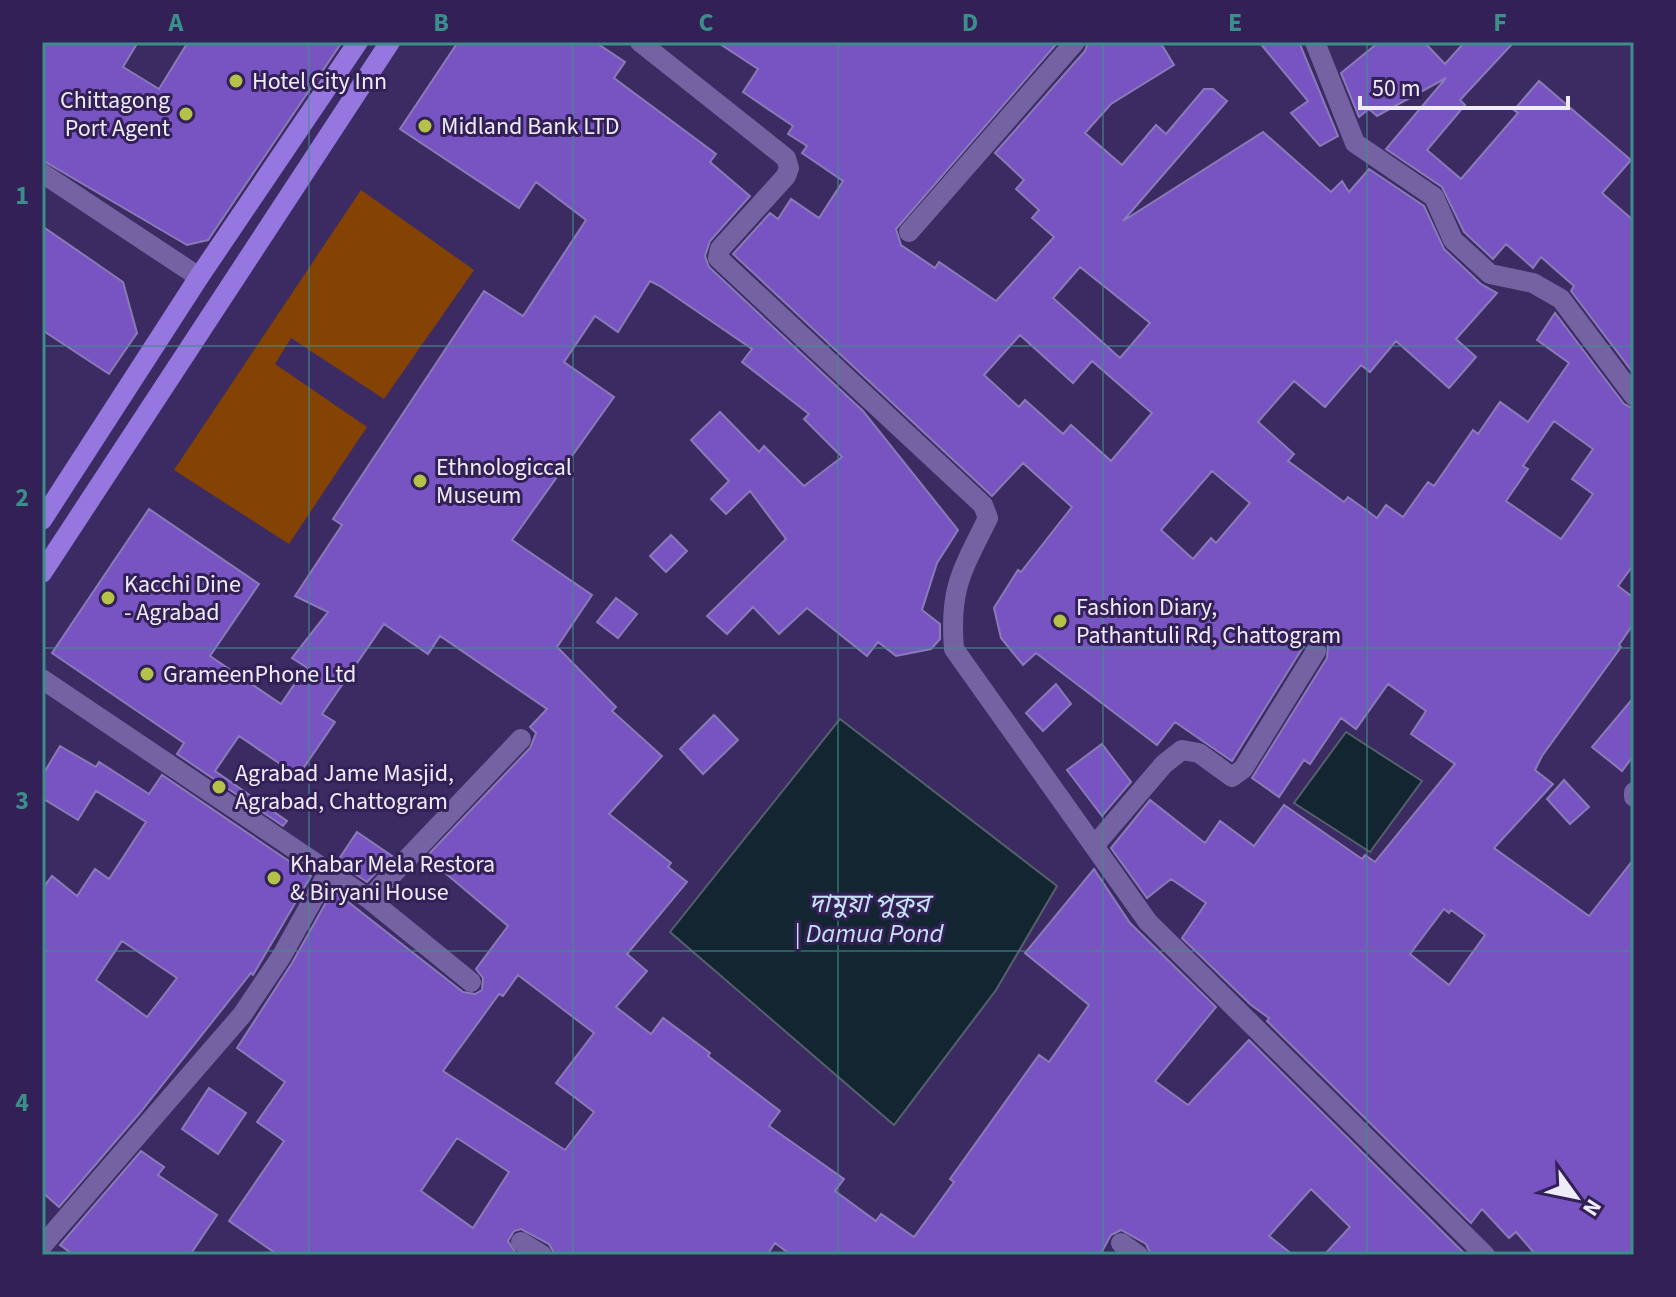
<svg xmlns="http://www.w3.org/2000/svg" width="1676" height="1297" viewBox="0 0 1676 1297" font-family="'Source Sans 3','Noto Sans Bengali',sans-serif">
  <rect width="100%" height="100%" fill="#3c2b62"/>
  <path fill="#854303" d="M 361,190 L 474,270 L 384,399 L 291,338 L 275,364 L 367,427 L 289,544 L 174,470 Z"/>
  <path fill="#122531" stroke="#54616d" stroke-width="2" d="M 840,719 L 1057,886 L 996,990 L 894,1125 L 670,932 Z
    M 1346,732 L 1422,781 L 1370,852 L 1294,803 Z"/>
  <path fill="#7854c2" stroke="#8a7ab8" stroke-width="2" fill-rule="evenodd" d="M 42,42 L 138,42 L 123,67 L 159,89 L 188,42 L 342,42 L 208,240 L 187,245 L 42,160 Z
    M 458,42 L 595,42 L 625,62 L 614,78 L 716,154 L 710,162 L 750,196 L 710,241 L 705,256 L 709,267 L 863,411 L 958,530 L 937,563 L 922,610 L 940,624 L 940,639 L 931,649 L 896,656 L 878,642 L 867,656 L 807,608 L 779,634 L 753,607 L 727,634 L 707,616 L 786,539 L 750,491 L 726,514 L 711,499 L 729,481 L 691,440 L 720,412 L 759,452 L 764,446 L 804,486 L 842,457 L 804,419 L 809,414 L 742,362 L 752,349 L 660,286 L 650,281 L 618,332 L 595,316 L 564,362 L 614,397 L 512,540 L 592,595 L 557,647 L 616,707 L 612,711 L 662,756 L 609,814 L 671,863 L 668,867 L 687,882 L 627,954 L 647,971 L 616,1007 L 651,1034 L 663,1018 L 710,1053 L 708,1056 L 780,1111 L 769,1126 L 844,1179 L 835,1191 L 876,1221 L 881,1214 L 914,1237 L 954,1182 L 950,1179 L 1039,1055 L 1049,1062 L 1089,1005 L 1025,953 L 1094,869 L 1130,923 L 1216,1007 L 1155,1081 L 1188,1105 L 1249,1040 L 1466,1255 L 1324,1255 L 1350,1227 L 1311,1189 L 1269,1236 L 1293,1255 L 1151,1255 L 1146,1244 L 1121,1230 L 1111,1235 L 1100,1255 L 791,1255 L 775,1243 L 767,1255 L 555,1255 L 549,1244 L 521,1229 L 514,1231 L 508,1241 L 517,1255 L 278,1255 L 229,1221 L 284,1141 L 257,1122 L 285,1082 L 237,1048 L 292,963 L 333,890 L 463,992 L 475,994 L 482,990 L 483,978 L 476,969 L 508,926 L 426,857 L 530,748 L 536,733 L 530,727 L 547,709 L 440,636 L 428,654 L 384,624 L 322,714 L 335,722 L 298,776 L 239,736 L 215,771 L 287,821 L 283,826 L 177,754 L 184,743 L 52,653 L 149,509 L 259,584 L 210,656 L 281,704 L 306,667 L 292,658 L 328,612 L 295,596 L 342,525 L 333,519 L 484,291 L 523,316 L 586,220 L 536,182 L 519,208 L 400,129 ZM 518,975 L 594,1033 L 556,1083 L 594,1112 L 565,1150 L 443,1071 L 499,994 L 503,996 ZM 457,1138 L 509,1172 L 473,1228 L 421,1191 Z
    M 717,42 L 1058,42 L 896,229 L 901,245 L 935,268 L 939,262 L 996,301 L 1054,237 L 1032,218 L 1039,210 L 1016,189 L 1024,180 L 995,153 L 1085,51 L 1088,42 L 1160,42 L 1174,65 L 1111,104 L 1085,133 L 1122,165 L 1156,125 L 1166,134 L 1204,89 L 1213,89 L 1227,101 L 1123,221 L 1263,132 L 1331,192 L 1342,181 L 1349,192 L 1369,169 L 1424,206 L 1444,249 L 1481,284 L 1497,293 L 1456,339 L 1476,357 L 1449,388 L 1396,341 L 1370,372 L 1361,365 L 1325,407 L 1294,381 L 1258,422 L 1294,454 L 1288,461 L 1344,502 L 1348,497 L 1377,518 L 1386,505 L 1403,517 L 1428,482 L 1434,486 L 1473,430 L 1478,434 L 1500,402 L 1528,422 L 1569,363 L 1537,340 L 1555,313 L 1624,404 L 1634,409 L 1634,564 L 1618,586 L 1634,598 L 1634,623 L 1619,645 L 1621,647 L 1542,756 L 1535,770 L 1553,784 L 1494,848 L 1589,916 L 1634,859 L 1634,1255 L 1536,1255 L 1516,1232 L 1509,1238 L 1482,1209 L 1471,1223 L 1267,1021 L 1269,1018 L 1251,1005 L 1182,938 L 1206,903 L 1171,879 L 1147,898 L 1111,848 L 1150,800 L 1205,843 L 1220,821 L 1254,846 L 1284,805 L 1362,859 L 1365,855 L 1375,862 L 1455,764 L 1411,734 L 1426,711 L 1388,684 L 1356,729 L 1341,718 L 1310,764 L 1304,760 L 1279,797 L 1252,778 L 1327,658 L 1328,646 L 1317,638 L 1305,644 L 1232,761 L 1175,722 L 1157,745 L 1036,653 L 1023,665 L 1001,638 L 994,608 L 1018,570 L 1021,572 L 1072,507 L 1023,463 L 992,496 L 733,254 L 770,213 L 778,219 L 791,199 L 819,218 L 843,181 L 802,153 L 807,146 L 788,134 L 793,126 L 743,92 L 758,69 ZM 1080,267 L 1150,323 L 1120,358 L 1053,298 ZM 1020,335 L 1073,383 L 1092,361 L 1152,413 L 1111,461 L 1071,425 L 1063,434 L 1025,400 L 1019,407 L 984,375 ZM 1554,421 L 1593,449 L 1572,479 L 1593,494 L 1561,539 L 1506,501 L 1528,469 L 1523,466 ZM 1212,471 L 1250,503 L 1216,543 L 1211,538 L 1193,559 L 1161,530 ZM 1444,909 L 1449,913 L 1451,910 L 1485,935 L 1449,985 L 1410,954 Z
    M 1259,42 L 1299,42 L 1338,136 L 1320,146 L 1291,113 L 1308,101 Z
    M 1379,42 L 1424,42 L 1445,64 L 1462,45 L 1459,42 L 1514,42 L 1460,100 L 1465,105 L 1427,150 L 1461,179 L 1518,113 L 1514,110 L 1539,81 L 1631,160 L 1602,193 L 1634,221 L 1634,374 L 1571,291 L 1574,286 L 1541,257 L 1533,268 L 1506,244 L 1493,259 L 1464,232 L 1442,187 L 1386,149 L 1446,78 L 1377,116 L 1369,109 L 1359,117 L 1341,73 Z
    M 42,226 L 123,282 L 137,333 L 109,374 L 42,330 Z
    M 671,535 L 687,551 L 666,572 L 650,556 Z
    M 616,598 L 637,614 L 618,638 L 597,622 Z
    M 1056,684 L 1071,704 L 1043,731 L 1026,713 Z
    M 1634,697 L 1634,755 L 1622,771 L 1592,747 Z
    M 714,715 L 738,740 L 703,774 L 680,749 Z
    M 1102,744 L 1131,782 L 1102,816 L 1067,770 Z
    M 60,746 L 96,767 L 99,762 L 149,794 L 162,775 L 311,876 L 253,975 L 251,973 L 139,1114 L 59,1207 L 42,1192 L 42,889 L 52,876 L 77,896 L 95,869 L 109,879 L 146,822 L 96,791 L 78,820 L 42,798 L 42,776 ZM 122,941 L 177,978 L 147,1017 L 96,980 Z
    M 1564,780 L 1589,807 L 1570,824 L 1547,799 Z
    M 357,832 L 392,856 L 367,882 L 337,862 Z
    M 209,1088 L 246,1113 L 218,1154 L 182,1129 Z
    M 141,1151 L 164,1167 L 158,1175 L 217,1215 L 190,1255 L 74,1255 L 60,1245 Z"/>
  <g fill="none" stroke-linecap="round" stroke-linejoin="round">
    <path stroke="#7462a3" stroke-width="20" d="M 640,42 L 786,158 L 789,168 L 786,176 L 720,249 L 718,258 L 983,505 L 988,518 C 962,571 949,588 954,649 L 1148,922 L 1485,1255
      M 1315,42 L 1355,143 L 1434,197 L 1453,240 L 1490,274 L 1533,283 L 1561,299 L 1634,396
      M 42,173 L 199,277
      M 909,232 L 1075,42
      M 42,679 L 369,899 L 471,982
      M 1634,792 L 1634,797
      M 1094,846 L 1164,764 L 1182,750 L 1199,753 L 1232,777 L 1243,769 L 1316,651
      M 369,899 L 521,739
      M 521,1242 L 542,1255
      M 1121,1243 L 1138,1255
      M 42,1246 L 242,1015 L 281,957 L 329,871"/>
    <path stroke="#9677e0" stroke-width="20" d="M 42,520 L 199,277 L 358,42
      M 42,573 L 390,42"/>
  </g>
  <path fill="none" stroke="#3c8e8a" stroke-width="2" stroke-opacity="0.55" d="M 309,42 L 309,1255M 573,42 L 573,1255M 838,42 L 838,1255M 1103,42 L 1103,1255M 1367,42 L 1367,1255M 42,346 L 1634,346M 42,648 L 1634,648M 42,951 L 1634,951"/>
  <g fill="#b4c24a" stroke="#322056" stroke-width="3">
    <circle cx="236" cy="81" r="8"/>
    <circle cx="186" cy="114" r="8"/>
    <circle cx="425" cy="126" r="8"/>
    <circle cx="420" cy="481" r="8"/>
    <circle cx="108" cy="598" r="8"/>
    <circle cx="1060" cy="621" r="8"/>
    <circle cx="147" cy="674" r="8"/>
    <circle cx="219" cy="787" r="8"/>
    <circle cx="274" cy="878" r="8"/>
  </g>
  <g text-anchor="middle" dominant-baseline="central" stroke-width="6" stroke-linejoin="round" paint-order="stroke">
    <g font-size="24" fill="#efecfa" stroke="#322056" text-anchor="start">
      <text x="252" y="81">Hotel City Inn</text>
      <text x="170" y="100" text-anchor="end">Chittagong<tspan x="170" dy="28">Port Agent</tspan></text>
      <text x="441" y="126">Midland Bank LTD</text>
      <text x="436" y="467">Ethnologiccal<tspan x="436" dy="28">Museum</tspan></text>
      <text x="124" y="584">Kacchi Dine<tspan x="124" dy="28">- Agrabad</tspan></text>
      <text x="1076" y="607">Fashion Diary,<tspan x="1076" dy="28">Pathantuli Rd, Chattogram</tspan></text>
      <text x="163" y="674">GrameenPhone Ltd</text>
      <text x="235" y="773">Agrabad Jame Masjid,<tspan x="235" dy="28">Agrabad, Chattogram</tspan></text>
      <text x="290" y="864">Khabar Mela Restora<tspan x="290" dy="28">&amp; Biryani House</tspan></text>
    </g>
    <g font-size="26" font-style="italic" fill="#c6e2f4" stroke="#322056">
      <text x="869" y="903">দামুয়া পুকুর<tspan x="869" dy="30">| Damua Pond</tspan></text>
    </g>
  </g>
  <rect width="1676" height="1297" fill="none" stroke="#322056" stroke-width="88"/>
  <g transform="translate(1576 1197) rotate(123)" stroke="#322056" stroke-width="6" paint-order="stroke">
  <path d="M0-6L14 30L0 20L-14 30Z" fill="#efecfa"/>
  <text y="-12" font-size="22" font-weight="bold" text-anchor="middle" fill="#efecfa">N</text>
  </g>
  <path d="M1360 96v12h208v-12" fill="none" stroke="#efecfa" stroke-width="4"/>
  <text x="1372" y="96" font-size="24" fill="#efecfa" stroke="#322056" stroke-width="6" paint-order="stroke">50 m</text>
  <rect x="44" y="44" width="1588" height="1209" fill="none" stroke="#3c8e8a" stroke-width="3"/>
  <g font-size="26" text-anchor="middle" font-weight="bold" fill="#3c8e8a">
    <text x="176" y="31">A</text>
    <text x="441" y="31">B</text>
    <text x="706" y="31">C</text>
    <text x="970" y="31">D</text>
    <text x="1235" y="31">E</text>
    <text x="1500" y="31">F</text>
    <text x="22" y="204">1</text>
    <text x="22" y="506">2</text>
    <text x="22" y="809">3</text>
    <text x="22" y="1111">4</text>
  </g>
</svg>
